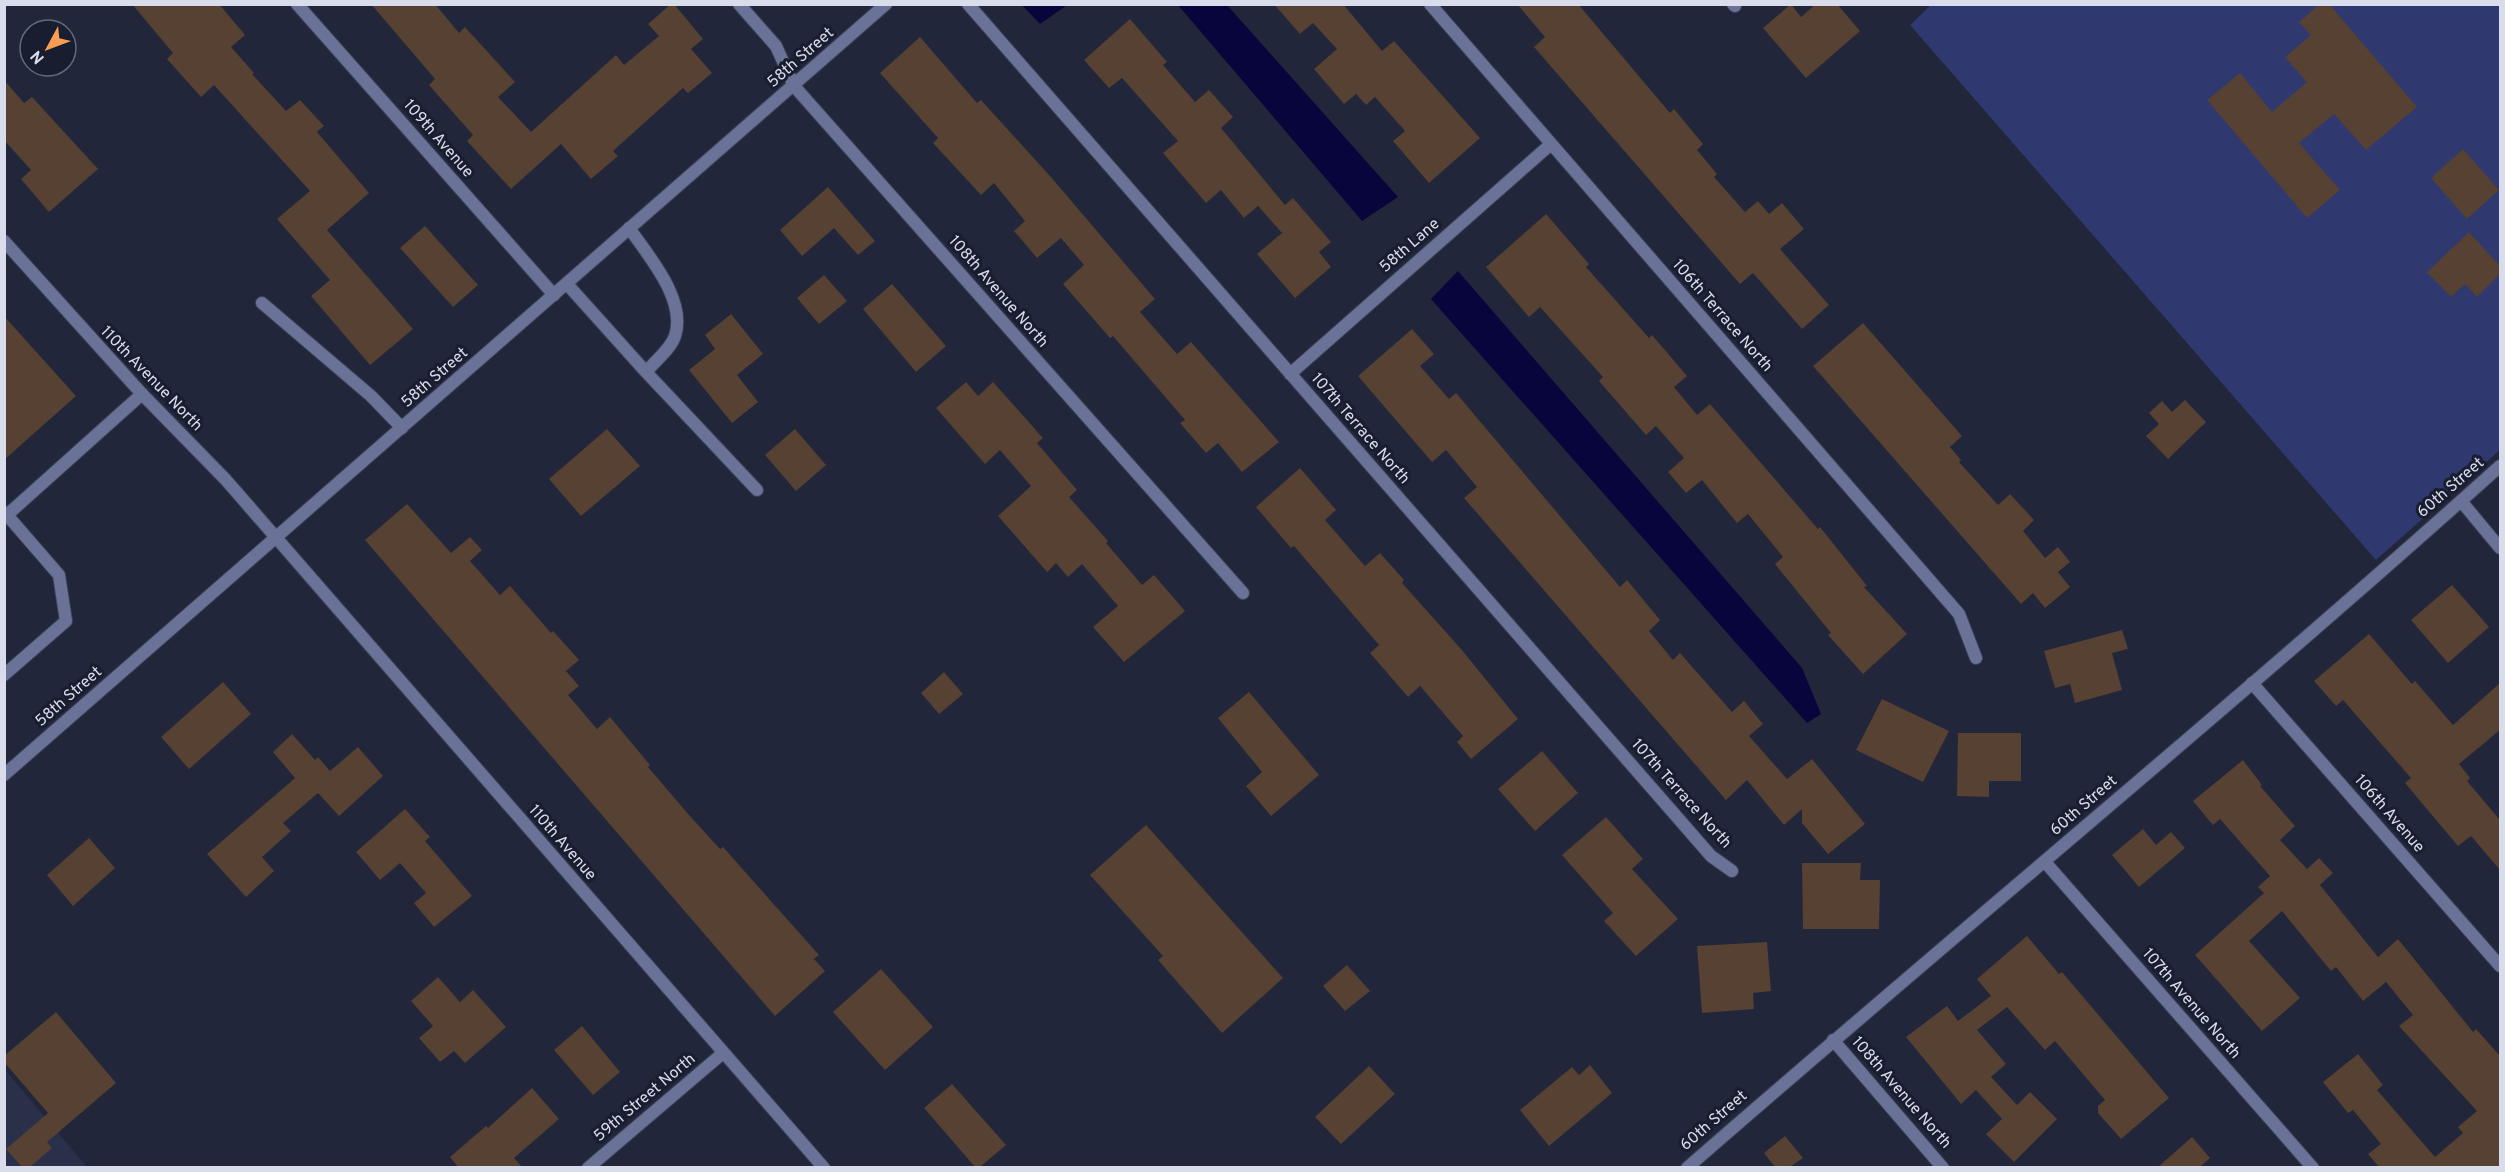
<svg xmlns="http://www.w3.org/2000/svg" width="2505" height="1172" viewBox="0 0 2505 1172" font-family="Overpass,sans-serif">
  <rect width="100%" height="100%" fill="#21263a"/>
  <path fill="#2a3049" d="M 5,1070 L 87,1167 L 5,1167 Z"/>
  <path fill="#2f386f" d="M 1932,4 L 2500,5 L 2500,450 L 2376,560 L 1910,25 Z"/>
  <path fill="#08053c" d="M 1022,5 L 1067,5 L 1040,24 Z
    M 1178,5 L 1227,5 L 1398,197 L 1362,221 Z
    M 1458,271 L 1802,668 L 1821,714 L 1807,723 L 1431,299 Z"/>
  <path fill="#564132" d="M 132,4 L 219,4 L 245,35 L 231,47 L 254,73 L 252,74 L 286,111 L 300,100 L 324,126 L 317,132 L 369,193 L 327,230 L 413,329 L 370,365 L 311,296 L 330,280 L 277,219 L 310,191 L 214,85 L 201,97 L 167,59 L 173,53 Z
    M 371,4 L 435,4 L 459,33 L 465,27 L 515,82 L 498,97 L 531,132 L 616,55 L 624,65 L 659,36 L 648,24 L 671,4 L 674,4 L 703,39 L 691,49 L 712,73 L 688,93 L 683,88 L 613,151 L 618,156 L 591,179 L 561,144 L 511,189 L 467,141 L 473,135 L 429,85 L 435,79 Z
    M 1274,4 L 1343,4 L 1382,51 L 1394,41 L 1480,138 L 1429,183 L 1393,141 L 1405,131 L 1375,97 L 1366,105 L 1356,94 L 1344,104 L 1314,69 L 1337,49 L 1313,23 L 1300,34 Z
    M 1517,4 L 1578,4 L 1670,113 L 1674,109 L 1703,144 L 1697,150 L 1717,174 L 1714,177 L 1745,212 L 1758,201 L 1769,214 L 1782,203 L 1804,229 L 1780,249 L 1829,305 L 1802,329 L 1753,273 L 1740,284 L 1534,47 L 1545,37 Z
    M 1791,4 L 1801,17 L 1816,4 L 1837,4 L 1860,31 L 1806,78 L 1763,28 Z
    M 2320,4 L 2329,4 L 2417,107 L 2366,150 L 2334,114 L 2299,143 L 2340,190 L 2307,218 L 2207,100 L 2240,73 L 2272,112 L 2307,82 L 2285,57 L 2311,35 L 2299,22 Z
    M 1130,19 L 1167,62 L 1163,65 L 1195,102 L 1209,90 L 1233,117 L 1221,128 L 1285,205 L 1293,198 L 1331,242 L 1319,252 L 1331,267 L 1295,298 L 1257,254 L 1282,233 L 1258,206 L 1244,218 L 1221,190 L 1206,203 L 1163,153 L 1178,141 L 1122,78 L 1109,88 L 1084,60 Z
    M 920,37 L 977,103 L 981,100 L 1050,176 L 1155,299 L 1140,312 L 1177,354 L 1191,342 L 1279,442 L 1242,472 L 1218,443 L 1206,453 L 1180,423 L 1185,420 L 1113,336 L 1110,338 L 1063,284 L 1084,265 L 1061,238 L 1037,258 L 1014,231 L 1025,221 L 994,183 L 981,195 L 933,143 L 938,138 L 880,73 Z
    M 4,80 L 24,103 L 32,97 L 98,169 L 49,212 L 21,179 L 31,170 L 4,140 Z
    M 2463,149 L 2499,190 L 2467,219 L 2431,178 Z
    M 828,187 L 875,241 L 858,255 L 834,228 L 802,256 L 780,230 Z
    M 1546,214 L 1589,264 L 1586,267 L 1649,338 L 1652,335 L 1687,376 L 1674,387 L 1697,415 L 1710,404 L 1818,529 L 1820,527 L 1867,586 L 1864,587 L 1907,634 L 1863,674 L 1828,635 L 1831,633 L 1775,564 L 1783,557 L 1748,514 L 1737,523 L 1702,480 L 1686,493 L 1668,472 L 1684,458 L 1656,426 L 1646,435 L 1599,381 L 1603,377 L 1540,307 L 1529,317 L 1486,267 Z
    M 425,226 L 478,285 L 453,307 L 400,248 Z
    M 2469,232 L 2500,266 L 2500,274 L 2477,297 L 2465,284 L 2451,297 L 2427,272 Z
    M 824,275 L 847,301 L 819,324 L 797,298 Z
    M 892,284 L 946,346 L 916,372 L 863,309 Z
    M 731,314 L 763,354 L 737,375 L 758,402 L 732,423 L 689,370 L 715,349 L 705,335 Z
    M 4,316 L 76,396 L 4,460 Z
    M 1863,323 L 1962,436 L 1950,447 L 1961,460 L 1959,462 L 1998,505 L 2010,494 L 2034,520 L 2023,531 L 2045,558 L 2058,547 L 2070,562 L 2058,572 L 2070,587 L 2045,608 L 2033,593 L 2021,604 L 1813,366 Z
    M 1412,329 L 1434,354 L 1420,366 L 1449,399 L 1456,393 L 1620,587 L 1627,580 L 1660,620 L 1649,631 L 1673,660 L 1680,653 L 1732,712 L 1744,701 L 1763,724 L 1749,736 L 1787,779 L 1812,759 L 1865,824 L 1828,854 L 1802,823 L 1802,809 L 1784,825 L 1747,780 L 1726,800 L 1464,498 L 1477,487 L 1446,450 L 1432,462 L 1358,376 Z
    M 966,382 L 978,396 L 993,382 L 1043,438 L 1037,443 L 1077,490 L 1069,497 L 1108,541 L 1106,543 L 1142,585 L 1154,575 L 1185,611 L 1124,662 L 1093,627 L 1118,606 L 1082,564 L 1068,577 L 1056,563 L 1047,572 L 998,516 L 1031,486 L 1000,450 L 985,464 L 936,408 Z
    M 2185,400 L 2206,422 L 2168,459 L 2146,436 L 2159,424 L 2149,413 L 2162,401 L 2172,412 Z
    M 607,429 L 640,466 L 581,516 L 549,479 Z
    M 795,429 L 826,465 L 796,491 L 765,455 Z
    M 1300,468 L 1336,510 L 1325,520 L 1365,566 L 1380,553 L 1404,580 L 1402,583 L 1461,649 L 1518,719 L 1471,759 L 1457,742 L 1463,736 L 1420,686 L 1408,697 L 1370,653 L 1379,645 L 1294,546 L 1291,548 L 1256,507 Z
    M 407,504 L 451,553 L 470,537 L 482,550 L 470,561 L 500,595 L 510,586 L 551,633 L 553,631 L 579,660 L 566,671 L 579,686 L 568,695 L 597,729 L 610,717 L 650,765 L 648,767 L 689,815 L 720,849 L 723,847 L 819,955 L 814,959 L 825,971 L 775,1016 L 365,540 Z
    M 2452,585 L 2489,627 L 2448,663 L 2411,620 Z
    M 2122,630 L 2128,649 L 2112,653 L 2122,690 L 2075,703 L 2070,684 L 2055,688 L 2044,651 Z
    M 2369,634 L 2412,684 L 2415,681 L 2453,725 L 2500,683 L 2500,730 L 2459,764 L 2470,778 L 2467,781 L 2500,820 L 2500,870 L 2471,836 L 2458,846 L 2405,783 L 2411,778 L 2343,700 L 2336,706 L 2314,681 Z
    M 944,672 L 963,694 L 939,714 L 921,693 Z
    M 223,682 L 251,714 L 189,769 L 161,737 Z
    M 1249,692 L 1319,775 L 1271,816 L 1246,786 L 1262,772 L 1218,718 Z
    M 1882,699 L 1949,731 L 1923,782 L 1856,750 Z
    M 1958,733 L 2021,733 L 2021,781 L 1989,781 L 1989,797 L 1957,796 Z
    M 292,734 L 315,760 L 318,757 L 330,771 L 358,747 L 383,776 L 339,816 L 318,793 L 283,823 L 291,831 L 262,857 L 274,871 L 246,897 L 207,854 L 295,778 L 273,752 Z
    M 1542,751 L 1578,793 L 1535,831 L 1498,789 Z
    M 2243,760 L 2262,785 L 2260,786 L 2295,826 L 2280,840 L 2307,869 L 2319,858 L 2333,873 L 2320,885 L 2378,957 L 2398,939 L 2473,1032 L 2476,1029 L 2500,1056 L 2500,1167 L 2379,1167 L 2368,1154 L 2381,1144 L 2353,1110 L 2348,1113 L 2323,1082 L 2358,1054 L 2383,1085 L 2377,1090 L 2435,1157 L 2463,1133 L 2458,1127 L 2477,1111 L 2399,1026 L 2413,1015 L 2386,982 L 2363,1001 L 2336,967 L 2331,971 L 2282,911 L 2249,941 L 2300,998 L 2262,1031 L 2195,955 L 2264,893 L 2258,887 L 2270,876 L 2220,819 L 2213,825 L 2193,801 Z
    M 405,809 L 430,837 L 425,841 L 472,896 L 434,927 L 414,903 L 426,893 L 400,863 L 380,880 L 356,852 Z
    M 1606,817 L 1643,859 L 1632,869 L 1678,919 L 1636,956 L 1604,921 L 1613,913 L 1562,855 Z
    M 1146,825 L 1283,978 L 1222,1033 L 1158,960 L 1163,956 L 1090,875 Z
    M 2143,829 L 2156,845 L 2171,832 L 2185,848 L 2139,887 L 2112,855 Z
    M 89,838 L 115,868 L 73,906 L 47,875 Z
    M 1802,863 L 1861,863 L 1860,880 L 1880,880 L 1879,929 L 1803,929 Z
    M 2027,936 L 2059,974 L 2062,972 L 2169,1098 L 2121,1139 L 2098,1113 L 2098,1106 L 2105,1100 L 2055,1041 L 2045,1050 L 2007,1007 L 1977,1030 L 2006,1064 L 1991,1077 L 2017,1105 L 2030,1092 L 2057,1119 L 2014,1162 L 1986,1134 L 2002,1119 L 1976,1090 L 1961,1104 L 1906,1037 L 1947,1006 L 1958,1021 L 1991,996 L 1977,979 Z
    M 1767,942 L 1771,991 L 1753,993 L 1754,1009 L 1702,1013 L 1697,946 Z
    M 1347,965 L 1370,991 L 1345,1011 L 1323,986 Z
    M 881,969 L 933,1027 L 885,1070 L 833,1012 Z
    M 438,977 L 460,1002 L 473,990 L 506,1027 L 465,1063 L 454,1051 L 440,1062 L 419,1038 L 433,1026 L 411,1001 Z
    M 56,1012 L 116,1083 L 47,1142 L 52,1148 L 30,1167 L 22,1167 L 6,1149 L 48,1113 L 4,1062 L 4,1056 Z
    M 582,1026 L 620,1072 L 593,1095 L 554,1050 Z
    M 1590,1065 L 1612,1093 L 1549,1146 L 1520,1110 L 1572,1067 L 1579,1075 Z
    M 1369,1066 L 1395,1094 L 1341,1144 L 1315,1117 Z
    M 952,1084 L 1006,1145 L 980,1167 L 975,1167 L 924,1108 Z
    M 532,1088 L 559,1119 L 514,1158 L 522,1167 L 458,1167 L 450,1157 L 486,1126 L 488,1128 Z
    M 1785,1136 L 1803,1158 L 1790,1167 L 1775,1167 L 1764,1153 Z
    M 2192,1137 L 2210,1158 L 2200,1167 L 2158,1167 Z"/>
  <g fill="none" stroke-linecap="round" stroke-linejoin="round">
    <g stroke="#3e4356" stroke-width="14">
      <path id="service" d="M 1733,4 L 1735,6
        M 629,228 C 648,255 687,300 675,336 C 670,350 655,361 646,372 L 757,490
        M 567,284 L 646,372
        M 262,303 L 371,396 L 402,428
        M 4,512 L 7,515 L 142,394
        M 4,675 L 66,621 L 59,575 L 7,515"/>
    </g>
    <g stroke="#3e4356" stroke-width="14">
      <path id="minor" d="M 297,4 L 554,295
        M 739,4 L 776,46 L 794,86 L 1243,593
        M 968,4 L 1711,856 L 1732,871
        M 1430,4 L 1959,614 L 1976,658
        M 1290,374 L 1551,144
        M 2461,501 L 2500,548
        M 2252,683 L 2500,966
        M 2045,862 L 2313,1168
        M 1833,1040 L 1943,1168
        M 588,1168 L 723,1053"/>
    </g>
    <g stroke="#3e4356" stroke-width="14">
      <path id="tertiary" d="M 4,241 L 142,394 L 226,480 L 824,1168
        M 4,775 L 886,4
        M 1687,1168 C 1957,932 2234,705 2500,466"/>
    </g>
    <use href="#service" stroke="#6a7397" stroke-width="12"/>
    <use href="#minor" stroke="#6a7397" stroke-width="12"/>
    <use href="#tertiary" stroke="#6a7397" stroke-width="12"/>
  </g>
  <g text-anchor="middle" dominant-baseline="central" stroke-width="6" stroke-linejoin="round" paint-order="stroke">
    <g font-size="16" fill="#d9ddeb" stroke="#181d30">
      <text transform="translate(801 58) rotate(-41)">58th Street</text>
      <text transform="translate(438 139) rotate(49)">109th Avenue</text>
      <text transform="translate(1410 246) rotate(-41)">58th Lane</text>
      <text transform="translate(998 292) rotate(49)">108th Avenue North</text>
      <text transform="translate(1722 316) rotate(49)">106th Terrace North</text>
      <text transform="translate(435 378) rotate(-41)">58th Street</text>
      <text transform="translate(151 379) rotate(46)">110th Avenue North</text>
      <text transform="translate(1360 429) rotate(49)">107th Terrace North</text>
      <text transform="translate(2451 488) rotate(-41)">60th Street</text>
      <text transform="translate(69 697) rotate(-41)">58th Street</text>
      <text transform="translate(1681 794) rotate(48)">107th Terrace North</text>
      <text transform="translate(2084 806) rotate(-41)">60th Street</text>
      <text transform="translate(2389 814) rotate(49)">106th Avenue</text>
      <text transform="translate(562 843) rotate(49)">110th Avenue</text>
      <text transform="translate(2191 1004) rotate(49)">107th Avenue North</text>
      <text transform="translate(1901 1093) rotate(49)">108th Avenue North</text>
      <text transform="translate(645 1098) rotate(-40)">59th Street North</text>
      <text transform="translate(1714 1121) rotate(-41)">60th Street</text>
    </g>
  </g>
  <rect width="2505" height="1172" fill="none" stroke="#d9ddeb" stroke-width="12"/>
  <g transform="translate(48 48) rotate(229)"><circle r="28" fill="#181d30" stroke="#656a7b" stroke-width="1.5"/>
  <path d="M0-4.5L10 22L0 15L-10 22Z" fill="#fc9d52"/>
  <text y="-9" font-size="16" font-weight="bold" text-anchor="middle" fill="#d9ddeb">N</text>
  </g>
</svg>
